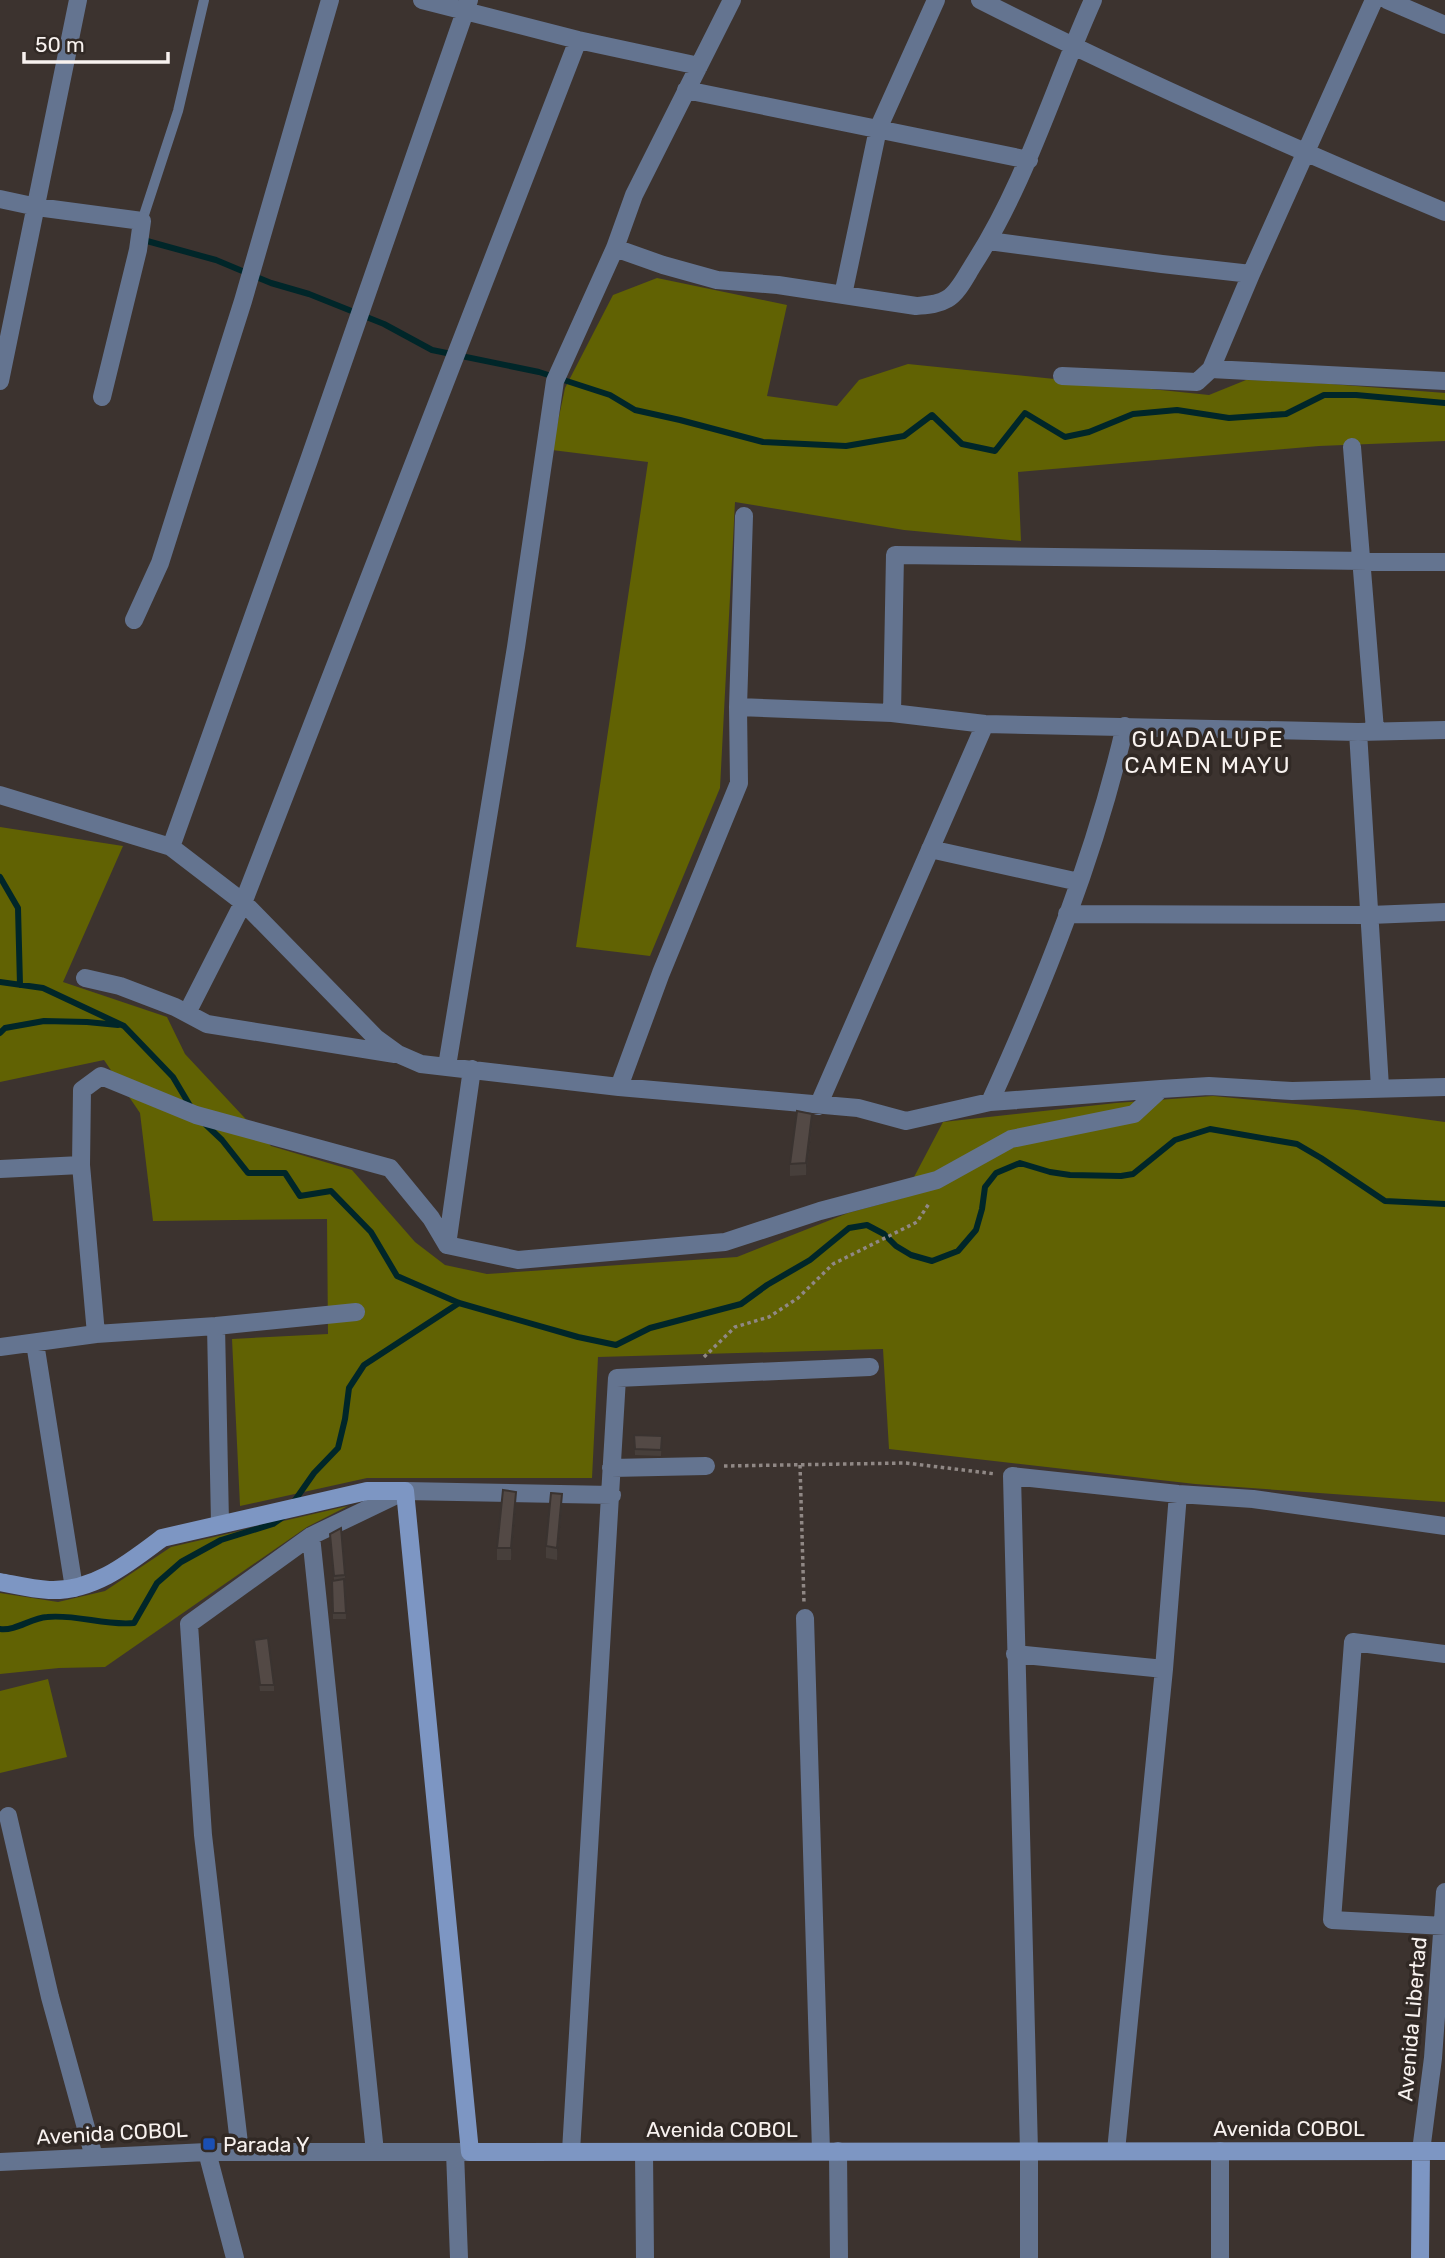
<svg xmlns="http://www.w3.org/2000/svg" width="1445" height="2258" viewBox="0 0 1445 2258" font-family="Rubik,sans-serif">
  <rect width="100%" height="100%" fill="#3c332f"/>
  <path fill="#616203" d="M 657,278 L 787,305 L 767,396 L 837,406 L 859,380 L 908,364 L 1209,395 L 1246,380 L 1292,381 L 1445,393 L 1445,441 L 1319,446 L 1018,472 L 1021,541 L 904,530 L 735,502 L 720,788 L 650,956 L 576,947 L 648,462 L 552,450 L 565,388 L 613,295 Z
    M 0,827 L 123,846 L 63,982 L 167,1017 L 185,1054 L 271,1146 L 352,1170 L 415,1242 L 445,1265 L 487,1274 L 737,1257 L 848,1213 L 903,1198 L 943,1122 L 1116,1103 L 1213,1096 L 1357,1110 L 1445,1122 L 1445,1502 L 1195,1484 L 889,1449 L 883,1349 L 598,1357 L 592,1478 L 367,1478 L 240,1506 L 232,1339 L 328,1334 L 327,1219 L 153,1221 L 140,1113 L 104,1060 L 0,1082 Z
    M 348,1506 L 307,1527 L 105,1667 L 59,1668 L 0,1674 L 0,1593 L 58,1602 L 105,1591 L 171,1547 Z
    M 48,1679 L 67,1757 L 0,1773 L 0,1691 Z"/>
  <g fill="none" stroke-linecap="round" stroke-linejoin="round">
    <path stroke="#002629" stroke-width="6" d="M 147,241 L 216,260 L 271,283 L 309,294 L 384,324 L 432,350 L 539,372 L 610,395 L 635,410 L 680,420 L 763,442 L 846,446 L 904,436 L 932,415 L 962,444 L 995,451 L 1025,413 L 1065,437 L 1089,432 L 1133,414 L 1177,410 L 1229,418 L 1286,414 L 1324,395 L 1356,395 L 1445,403
      M 0,877 L 18,908 L 20,985
      M 0,982 L 43,988 L 124,1026 L 173,1077 L 192,1109
      M 0,1033 L 5,1028 L 44,1021 L 87,1022 L 118,1025
      M 204,1123 L 222,1140 L 248,1173 L 285,1173 L 300,1196 L 331,1191 L 371,1232 L 397,1276 L 459,1303 L 578,1337 L 616,1345 L 650,1328 L 741,1304 L 767,1285 L 810,1260 L 849,1228 L 867,1225 L 884,1234 L 896,1246 L 911,1255 L 932,1261 L 958,1251 L 976,1230 L 982,1209 L 985,1187 L 996,1173 L 1020,1163 L 1050,1172 L 1070,1175 L 1121,1176 L 1133,1174 L 1175,1140 L 1210,1129 L 1297,1144 L 1321,1158 L 1385,1201 L 1445,1204
      M 293,1503 L 314,1473 L 338,1448 L 345,1419 L 349,1388 L 364,1365 L 459,1303
      M 0,1629 C 16,1631 31,1618 47,1617 C 77,1614 105,1626 134,1623 L 157,1583 L 181,1562 L 221,1540 L 273,1524 L 283,1517"/>
    <path stroke="#908885" stroke-width="3.5" stroke-dasharray="3.5 3.5" stroke-linecap="butt" d="M 704,1357 L 735,1327 L 769,1317 L 798,1298 L 833,1264 L 917,1222 L 930,1202
      M 800,1465 L 804,1603
      M 724,1466 L 906,1463 L 996,1474"/>
    <path stroke="#647490" stroke-width="10" d="M 142,221 L 178,111 L 204,0"/>
    <path stroke="#647490" stroke-width="18" d="M 422,0 L 578,40 L 699,66
      M 469,0 L 309,460 L 171,847 L 244,903 L 376,1038 L 398,1054 L 421,1064 L 619,1087 L 858,1108 L 906,1121 L 990,1102 L 1161,1089 L 1209,1086 L 1292,1091 L 1445,1087
      M 980,0 C 1132,77 1288,146 1445,212
      M 1387,0 L 1445,25
      M 686,90 L 1029,160
      M 0,199 L 37,207 L 142,221 L 138,250 L 102,397
      M 989,241 L 1162,264 L 1251,274
      M 615,248 L 663,265 L 717,280 L 778,285 L 916,306 C 927,305 937,305 947,299 C 958,293 966,276 973,265 C 1026,183 1053,89 1093,0
      M 843,295 L 878,129 L 936,0
      M 1211,369 L 1445,381
      M 1062,376 L 1197,382 L 1211,369 L 1251,274 L 1374,0
      M 0,381 L 78,0
      M 1352,447 L 1375,730
      M 134,620 L 160,563 L 243,301 L 330,0
      M 738,707 L 892,713 L 985,724 L 1358,732 L 1445,730
      M 892,713 L 895,555 L 1445,562
      M 1358,732 L 1380,1087
      M 0,795 L 171,847
      M 930,849 L 1079,882
      M 1067,914 L 1370,915 L 1445,912
      M 85,978 L 120,986 L 175,1007 L 207,1024 L 395,1054
      M 187,1013 L 243,903 L 578,40
      M 447,1066 L 516,647 L 555,381 L 615,248 L 634,195 L 732,0
      M 619,1087 L 661,973 L 739,783 L 738,707 L 744,516
      M 990,1102 C 1045,981 1095,856 1125,726
      M 818,1106 L 985,724
      M 0,1169 L 81,1165
      M 447,1245 L 472,1069
      M 216,1326 L 220,1523
      M 96,1334 L 81,1165 L 82,1090 L 101,1076 L 196,1115 L 390,1168 L 431,1218 L 447,1245 L 518,1260 L 725,1242 L 820,1211 L 937,1180 L 1011,1139 L 1134,1114 L 1161,1089
      M 35,1343 L 74,1588
      M 0,1347 L 96,1334 L 216,1326 L 356,1312
      M 611,1468 L 706,1466
      M 311,1536 L 375,2152
      M 805,1618 L 821,2151
      M 1015,1654 L 1164,1669
      M 1445,1654 L 1353,1642 L 1332,1920 L 1445,1926
      M 8,1816 L 50,1997 L 94,2157
      M 571,2151 L 617,1378 L 870,1367
      M 838,2151 L 839,2258
      M 1116,2151 L 1164,1669 L 1178,1494
      M 1220,2151 L 1220,2258
      M 1421,2151 L 1433,2058 L 1445,1892
      M 207,2152 L 235,2258
      M 240,2152 L 203,1835 L 189,1624 L 311,1536 L 405,1491 L 612,1495
      M 455,2152 L 459,2258
      M 644,2152 L 645,2258
      M 0,2162 L 207,2152 L 470,2152
      M 1029,2258 L 1029,2151 L 1012,1476 L 1178,1494 L 1253,1499 L 1445,1526"/>
    <path stroke="#7d96c3" stroke-width="18" d="M 0,1582 C 16,1585 33,1589 49,1590 C 93,1592 129,1563 162,1538 L 367,1491 L 405,1491 L 470,2152 L 1445,2151
      M 1420,2258 L 1421,2151"/>
  </g>
  <path fill="#473f3b" d="M 812,1126 L 806,1175 L 790,1176 L 790,1164 Z
    M 634,1435 L 662,1436 L 661,1456 L 635,1455 Z
    M 516,1504 L 511,1560 L 497,1560 L 497,1548 Z
    M 562,1506 L 557,1560 L 546,1558 L 546,1546 Z
    M 330,1534 L 345,1575 L 346,1619 L 333,1619 L 332,1581 L 334,1580 Z
    M 254,1640 L 274,1685 L 274,1691 L 260,1691 Z"/>
  <path fill="#3a3330" d="M 812,1114 L 812,1126 L 806,1175 L 806,1163 Z
    M 516,1492 L 516,1504 L 511,1560 L 511,1548 Z
    M 562,1494 L 562,1506 L 557,1560 L 557,1548 Z"/>
  <path fill="#534945" stroke="#3a3330" stroke-width="2" d="M 797,1111 L 812,1114 L 806,1163 L 790,1164 Z
    M 634,1435 L 662,1436 L 661,1450 L 635,1449 Z
    M 503,1490 L 516,1492 L 511,1548 L 497,1548 Z
    M 551,1493 L 562,1494 L 557,1548 L 546,1546 Z
    M 341,1528 L 345,1575 L 334,1576 L 330,1534 Z
    M 344,1579 L 346,1613 L 333,1613 L 332,1581 Z
    M 268,1638 L 274,1685 L 260,1685 L 254,1640 Z"/>
  <rect fill="#1a4fb4" stroke="#312925" stroke-width="2.5" x="202" y="2137" width="14" height="14" rx="3.5"/>
  <g text-anchor="middle" dominant-baseline="central" stroke-width="7" stroke-linejoin="round" paint-order="stroke">
    <g font-size="21" fill="#f8f2ef" stroke="#312925">
      <text transform="translate(1412 2019) rotate(-85)">Avenida Libertad</text>
      <text x="1289" y="2128">Avenida COBOL</text>
      <text x="722" y="2129">Avenida COBOL</text>
      <text transform="translate(112 2133) rotate(-3)">Avenida COBOL</text>
    </g>
    <g font-size="21" fill="#f8f2ef" stroke="#312925" text-anchor="start">
      <text x="223" y="2144">Parada Y</text>
    </g>
    <g font-size="23" letter-spacing="2" fill="#f8f2ef" stroke="#312925">
      <text x="1208" y="739">GUADALUPE<tspan x="1208" dy="26">CAMEN MAYU</tspan></text>
    </g>
  </g>
  <path d="M24 52v10h144v-10" fill="none" stroke="#f8f2ef" stroke-width="3.5"/>
  <text x="35" y="52" font-size="21" fill="#f8f2ef" stroke="#312925" stroke-width="5" paint-order="stroke">50 m</text>
</svg>
